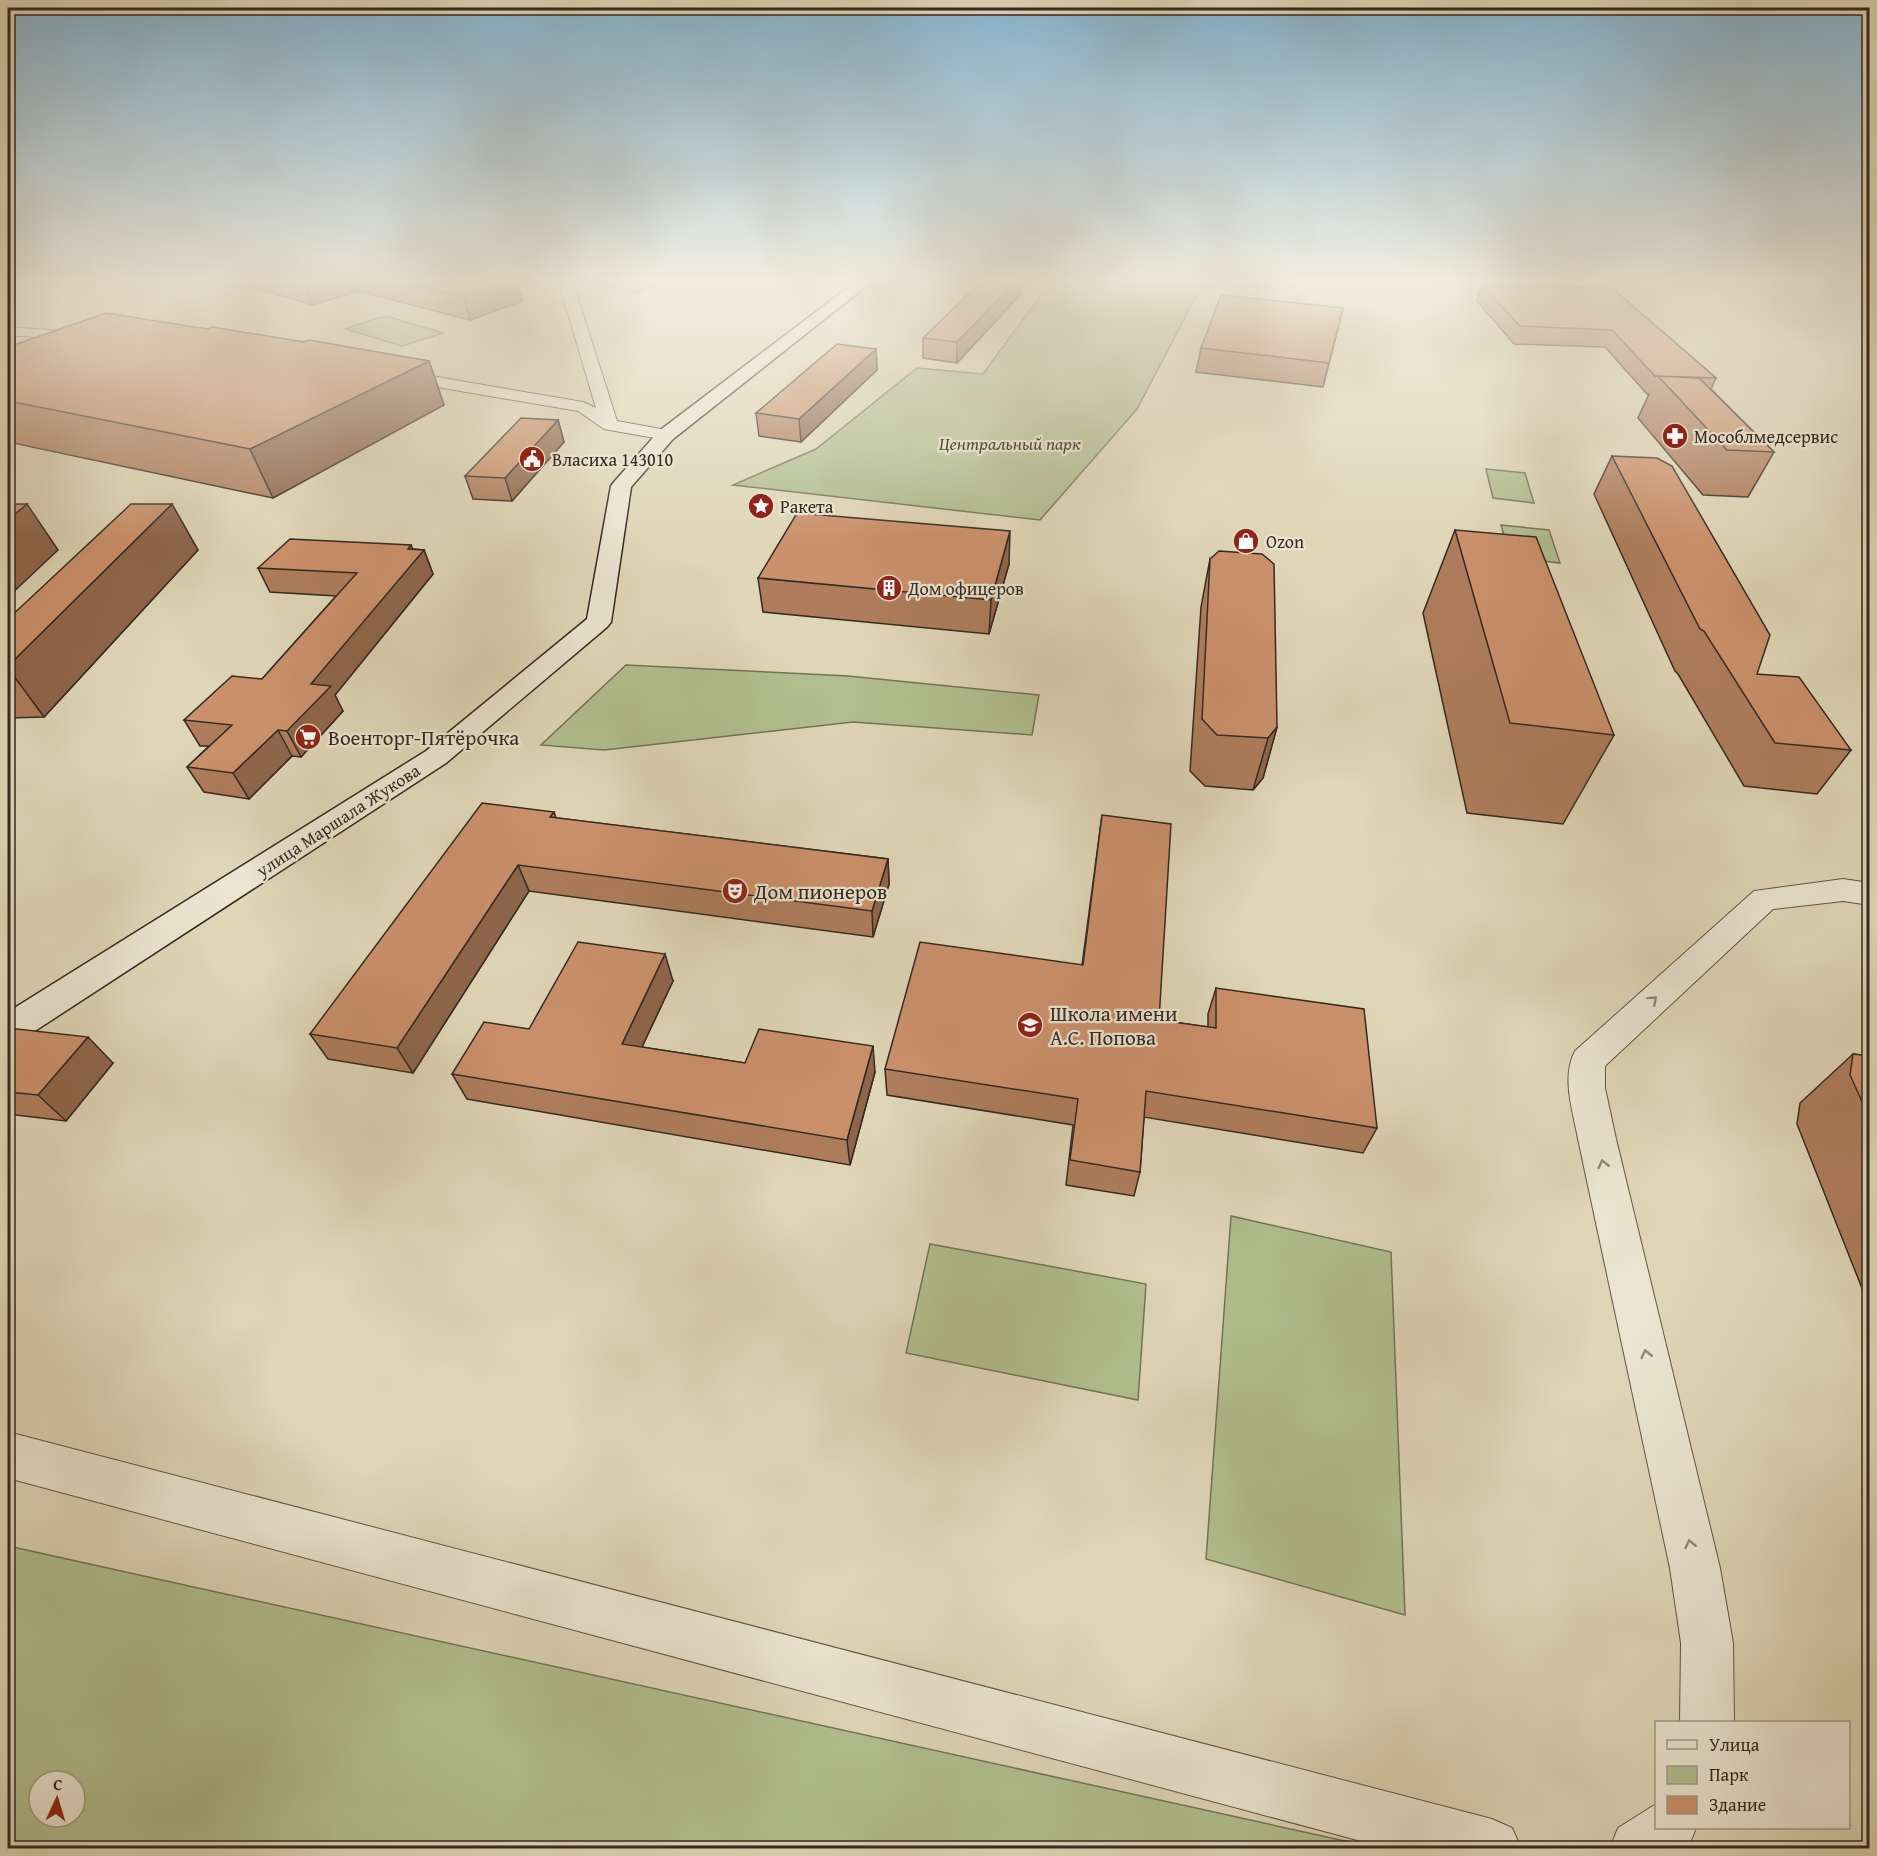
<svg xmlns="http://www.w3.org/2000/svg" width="1877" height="1856" viewBox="0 0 1877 1856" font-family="'Gentium Book Plus',serif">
  <rect width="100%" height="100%" fill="#dfd6b7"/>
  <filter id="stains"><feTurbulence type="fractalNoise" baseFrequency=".00333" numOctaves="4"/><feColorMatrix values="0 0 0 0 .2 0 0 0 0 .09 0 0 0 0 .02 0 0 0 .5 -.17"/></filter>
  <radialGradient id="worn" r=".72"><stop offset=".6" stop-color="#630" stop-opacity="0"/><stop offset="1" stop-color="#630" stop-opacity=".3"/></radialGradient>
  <path fill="#b1be8f" stroke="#737358" stroke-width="1.5" fill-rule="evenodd" d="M 583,280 L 670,280 L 635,293 Z
    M 1052,280 L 1242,280 L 1200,289 L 1137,409 L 1040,520 L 733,485 L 816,449 L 917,368 L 983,374 Z
    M 380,317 L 389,317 L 443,333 L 402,346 L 345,329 Z
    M 1486,469 L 1525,473 L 1534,503 L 1493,498 Z
    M 1501,525 L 1549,530 L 1560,563 L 1510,557 Z
    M 626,665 L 848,676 L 1039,695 L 1032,735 L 853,722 L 604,750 L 541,745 Z
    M 1231,1216 L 1391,1252 L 1405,1615 L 1206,1559 Z
    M 930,1244 L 1146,1284 L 1138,1400 L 906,1353 Z
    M 8,1546 L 1377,1848 L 8,1848 ZM 39,1781 L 75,1781 L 75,1817 L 39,1817 Z"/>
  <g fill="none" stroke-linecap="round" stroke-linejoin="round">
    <g stroke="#605447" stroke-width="2">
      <path id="street" d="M 558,280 L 572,280 L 617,421 L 672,431 L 675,435 L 672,439 L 666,440 L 604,429 L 578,411 L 396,380 L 388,375 L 396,370 L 583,402 L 596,408 Z
        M 8,327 L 90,333 L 97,337 L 90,341 L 8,335 Z
        M 1843,879 L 1870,883 L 1870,905 L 1843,901 L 1773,909 L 1605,1066 L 1605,1088 L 1616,1139 L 1720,1568 L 1733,1643 L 1734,1722 L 1680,1722 L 1681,1643 L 1670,1568 L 1578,1139 C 1573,1111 1561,1077 1575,1051 L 1754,891 Z
        M 8,1432 L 1492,1819 L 1512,1828 L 1521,1848 L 1387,1848 L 8,1478 Z
        M 1656,1804 L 1656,1828 L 1696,1828 L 1688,1848 L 1610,1848 L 1618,1828 Z"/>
    </g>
    <g stroke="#352822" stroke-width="3">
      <path id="secondary" d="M 858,280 L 874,280 L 673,439 L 631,487 L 611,622 L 607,627 L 446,763 L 21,1040 L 8,1044 L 8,1012 L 426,751 L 587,619 L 611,486 L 614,482 L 659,431 Z"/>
    </g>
    <use href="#street" fill="#eae4d0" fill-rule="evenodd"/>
    <use href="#secondary" fill="#eae4d0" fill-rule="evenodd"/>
  </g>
  <path fill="#af7d5d" stroke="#352822" stroke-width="1.5" d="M 229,280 L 516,280 L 522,301 L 470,320 L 358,291 L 313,305 Z
    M 1482,285 L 1612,288 L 1716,378 L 1711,389 L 1774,452 L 1748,497 L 1703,495 L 1638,418 L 1649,394 L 1647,394 L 1605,347 L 1514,344 L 1477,301 Z
    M 1021,294 L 957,363 L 923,358 L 923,338 Z
    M 1343,308 L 1323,387 L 1196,372 L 1201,348 Z
    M 207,329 L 304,342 L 429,361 L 444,405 L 273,498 L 8,442 L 8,347 Z
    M 876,349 L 877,370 L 801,442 L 759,436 L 756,413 Z
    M 558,420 L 564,442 L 512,501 L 473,499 L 465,476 Z
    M 1612,456 L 1757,674 L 1851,750 L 1817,794 L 1744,786 L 1678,674 L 1675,671 L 1594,494 Z
    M 1455,530 L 1614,735 L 1563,824 L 1467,813 L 1423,613 Z
    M 413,549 L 424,550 L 433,574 L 335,695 L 343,711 L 301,757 L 292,756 L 249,799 L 204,792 L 187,767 L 209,746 L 200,746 L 184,720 L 262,679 L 336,596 L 270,592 L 258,568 Z
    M 198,550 L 44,717 L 8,718 L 8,619 Z
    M 1210,559 L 1277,727 L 1263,778 L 1253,790 L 1205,786 L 1190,771 L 1201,607 Z
    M 1009,564 L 989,634 L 763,612 L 758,578 Z
    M 554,812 L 556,818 L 888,859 L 889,884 L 873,937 L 529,891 L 413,1073 L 328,1059 L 310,1034 Z
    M 1102,815 L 1159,1020 L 1208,1027 L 1208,1014 L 1216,988 L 1377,1128 L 1363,1153 L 1144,1117 L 1140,1172 L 1134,1196 L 1066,1185 L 1073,1125 L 887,1095 L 885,1069 L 1082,965 Z
    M 673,981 L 642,1047 L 745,1063 L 875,1072 L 850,1165 L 467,1099 L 452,1074 L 529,1029 Z
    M 8,1028 L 113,1063 L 66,1121 L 8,1114 Z
    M 1853,1054 L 1869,1056 L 1869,1306 L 1797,1124 L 1800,1103 Z"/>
  <path fill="#8e664c" stroke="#352822" stroke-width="1.5" d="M 313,280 L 354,280 L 358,291 L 313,305 L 304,283 Z
    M 514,280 L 516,280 L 522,301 L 470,320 L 464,297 Z
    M 1017,280 L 1022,280 L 1021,294 L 957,363 L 957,342 Z
    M 876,349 L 877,370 L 801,442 L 799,419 Z
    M 429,361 L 444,405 L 273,498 L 250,449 Z
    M 558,420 L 564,442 L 512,501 L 505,478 Z
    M 27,504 L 58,550 L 8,597 L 8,520 Z
    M 172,504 L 198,550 L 44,717 L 8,668 L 8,666 Z
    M 1010,531 L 1009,564 L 989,634 L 991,600 Z
    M 411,545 L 417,558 L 424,550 L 433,574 L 335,695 L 343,711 L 301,757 L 287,731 L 311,684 L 408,549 Z
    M 1277,727 L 1263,778 L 1253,790 L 1268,738 Z
    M 278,730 L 292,756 L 249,799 L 233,773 Z
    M 888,859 L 889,884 L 873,937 L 872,911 Z
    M 518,865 L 529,891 L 413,1073 L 397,1048 Z
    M 665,954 L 673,981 L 631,1070 L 622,1044 Z
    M 88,1037 L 113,1063 L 66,1121 L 38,1095 Z
    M 873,1046 L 875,1072 L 850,1165 L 847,1140 Z"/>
  <path fill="#cb916c" stroke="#352822" stroke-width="1.5" d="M 295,280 L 313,280 L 304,283 Z
    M 394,280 L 514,280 L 464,297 Z
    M 983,280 L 1017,280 L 957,342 L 923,338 Z
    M 1482,285 L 1612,288 L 1716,378 L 1655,376 L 1612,330 L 1520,326 Z
    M 1221,295 L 1343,308 L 1329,363 L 1201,348 Z
    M 106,313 L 207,329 L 212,327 L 304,342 L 309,340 L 429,361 L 250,449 L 8,401 L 8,347 Z
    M 837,344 L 876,349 L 799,419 L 756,413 Z
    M 1658,376 L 1699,378 L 1774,452 L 1727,450 Z
    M 521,418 L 558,420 L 505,478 L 465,476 Z
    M 1612,456 L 1657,458 L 1672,466 L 1770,635 L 1757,674 L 1799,677 L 1851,750 L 1775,743 L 1704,631 L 1700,629 Z
    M 8,504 L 27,504 L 8,520 Z
    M 131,504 L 172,504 L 8,666 L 8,619 Z
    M 797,513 L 1010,531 L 991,600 L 758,578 Z
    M 1455,530 L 1536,537 L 1614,735 L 1510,723 Z
    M 290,539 L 411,545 L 408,549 L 424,550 L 311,684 L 331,686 L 287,731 L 278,730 L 233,773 L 187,767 L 232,725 L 184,720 L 232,676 L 262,679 L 357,573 L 258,568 Z
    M 1219,551 L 1262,554 L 1274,564 L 1277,727 L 1268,738 L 1217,735 L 1202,719 L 1210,559 Z
    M 482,803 L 554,812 L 550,817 L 888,859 L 872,911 L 518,865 L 397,1048 L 310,1034 Z
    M 1102,815 L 1171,824 L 1159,1020 L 1216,1028 L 1216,988 L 1364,1009 L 1377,1128 L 1146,1091 L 1140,1172 L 1070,1160 L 1078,1099 L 885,1069 L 920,942 L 1083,965 Z
    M 578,942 L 665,954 L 622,1044 L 745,1063 L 759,1029 L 873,1046 L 847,1140 L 452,1074 L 484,1022 L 529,1029 Z
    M 8,1028 L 88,1037 L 38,1095 L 8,1092 Z
    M 1853,1054 L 1869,1056 L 1869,1117 L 1850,1075 Z"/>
  <defs><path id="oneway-chevron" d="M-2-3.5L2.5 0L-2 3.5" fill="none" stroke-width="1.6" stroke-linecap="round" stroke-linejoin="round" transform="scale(1.5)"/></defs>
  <g stroke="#908679">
    <use href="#oneway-chevron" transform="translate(1653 1000) rotate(-42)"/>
    <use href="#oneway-chevron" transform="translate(1603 1164) rotate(-103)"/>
    <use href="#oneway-chevron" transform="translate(1646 1354) rotate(-103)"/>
    <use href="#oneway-chevron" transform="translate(1690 1544) rotate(-103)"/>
  </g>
  <linearGradient id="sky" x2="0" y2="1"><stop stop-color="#86b6d3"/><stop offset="0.52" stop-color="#f1eddf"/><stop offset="1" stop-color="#f1eddf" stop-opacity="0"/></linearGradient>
  <rect width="1877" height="540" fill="url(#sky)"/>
  <defs>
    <g id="pharmacy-disc" transform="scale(1.35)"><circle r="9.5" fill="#8f2418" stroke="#eae4d0"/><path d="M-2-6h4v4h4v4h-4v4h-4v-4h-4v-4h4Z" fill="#fff"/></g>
    <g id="civic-disc" transform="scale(1.35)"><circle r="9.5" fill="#8f2418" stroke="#eae4d0"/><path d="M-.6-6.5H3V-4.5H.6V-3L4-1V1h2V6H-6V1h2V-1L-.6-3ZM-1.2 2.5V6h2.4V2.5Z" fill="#fff"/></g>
    <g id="sight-disc" transform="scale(1.35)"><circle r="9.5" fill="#8f2418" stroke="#eae4d0"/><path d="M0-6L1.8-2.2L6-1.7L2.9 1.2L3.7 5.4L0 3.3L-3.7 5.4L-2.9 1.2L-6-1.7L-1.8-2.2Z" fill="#fff"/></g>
    <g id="shop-disc" transform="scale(1.35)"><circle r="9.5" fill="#8f2418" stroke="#eae4d0"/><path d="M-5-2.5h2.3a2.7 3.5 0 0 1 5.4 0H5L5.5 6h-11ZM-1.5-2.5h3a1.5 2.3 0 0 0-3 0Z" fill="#fff"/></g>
    <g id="building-disc" transform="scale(1.35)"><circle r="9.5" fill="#8f2418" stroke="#eae4d0"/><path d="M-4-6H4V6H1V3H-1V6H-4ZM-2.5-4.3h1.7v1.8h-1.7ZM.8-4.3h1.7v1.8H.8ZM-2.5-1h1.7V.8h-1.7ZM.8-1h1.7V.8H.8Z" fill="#fff"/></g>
    <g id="supermarket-disc" transform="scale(1.35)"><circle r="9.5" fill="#8f2418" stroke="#eae4d0"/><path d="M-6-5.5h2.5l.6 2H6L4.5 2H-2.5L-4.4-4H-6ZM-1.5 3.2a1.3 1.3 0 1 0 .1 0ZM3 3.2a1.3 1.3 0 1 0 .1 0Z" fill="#fff"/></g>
    <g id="theatre-disc" transform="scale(1.35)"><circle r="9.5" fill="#8f2418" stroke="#eae4d0"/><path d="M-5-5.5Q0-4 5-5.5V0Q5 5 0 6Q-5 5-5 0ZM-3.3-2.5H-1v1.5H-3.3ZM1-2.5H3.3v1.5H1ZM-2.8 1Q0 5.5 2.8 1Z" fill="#fff"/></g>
    <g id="school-disc" transform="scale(1.35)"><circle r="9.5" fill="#8f2418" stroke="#eae4d0"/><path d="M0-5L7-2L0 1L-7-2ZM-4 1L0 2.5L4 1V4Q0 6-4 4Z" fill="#fff"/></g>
  </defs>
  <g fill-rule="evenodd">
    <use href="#pharmacy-disc" x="1675" y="436"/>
    <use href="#civic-disc" x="532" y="459"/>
    <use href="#sight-disc" x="761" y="506"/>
    <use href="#shop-disc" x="1246" y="541"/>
    <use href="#building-disc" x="889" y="588"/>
    <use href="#supermarket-disc" x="308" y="737"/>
    <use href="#theatre-disc" x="735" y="891"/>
    <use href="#school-disc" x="1030" y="1025"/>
  </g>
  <g text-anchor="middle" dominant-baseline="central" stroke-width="4.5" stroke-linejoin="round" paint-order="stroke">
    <g font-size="18" fill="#352822" stroke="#eae4d0" text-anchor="start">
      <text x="1694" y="436">Мособлмедсервис</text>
      <text x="552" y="459">Власиха 143010</text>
      <text x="780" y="506">Ракета</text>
      <text x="1266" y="541">Ozon</text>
      <text x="908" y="588">Дом офицеров</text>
    </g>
    <g font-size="18" font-style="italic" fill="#544e3d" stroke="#eae4d0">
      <text x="1010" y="443">Центральный парк</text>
    </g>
    <g font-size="18" fill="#352822" stroke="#eae4d0">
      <text transform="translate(338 820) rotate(-33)">улица Маршала Жукова</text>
    </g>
    <g font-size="21" fill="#352822" stroke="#eae4d0" text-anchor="start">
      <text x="328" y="737">Военторг-Пятёрочка</text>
      <text x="754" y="891">Дом пионеров</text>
      <text x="1050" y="1013">Школа имени<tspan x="1050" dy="24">А.С. Попова</tspan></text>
    </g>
  </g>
  <rect width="1877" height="1856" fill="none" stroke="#dfd6b7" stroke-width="30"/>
  <rect x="9" y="9" width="1859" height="1838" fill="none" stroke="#352822" stroke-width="3"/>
  <rect x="15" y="15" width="1847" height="1826" fill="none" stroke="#352822" stroke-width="1.5"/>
  <rect x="1655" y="1721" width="195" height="108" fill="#eae4d0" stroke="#a2998a" stroke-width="1.5"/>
  <rect x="1667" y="1740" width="30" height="9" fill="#eae4d0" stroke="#a2998a" stroke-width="1.5"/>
  <text x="1709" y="1751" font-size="18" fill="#352822">Улица</text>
  <rect x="1667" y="1766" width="30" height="18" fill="#b1be8f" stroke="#a2998a" stroke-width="1.5"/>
  <text x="1709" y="1781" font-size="18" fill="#352822">Парк</text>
  <rect x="1667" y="1796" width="30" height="18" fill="#cb916c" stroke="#a2998a" stroke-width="1.5"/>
  <text x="1709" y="1811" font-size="18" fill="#352822">Здание</text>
  <g transform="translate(57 1799) rotate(4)"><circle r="28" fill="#eae4d0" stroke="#a2998a" stroke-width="1.5"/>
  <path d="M0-4.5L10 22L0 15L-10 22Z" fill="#8f2418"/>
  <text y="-9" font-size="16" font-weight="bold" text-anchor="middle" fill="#352822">С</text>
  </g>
  <rect width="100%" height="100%" filter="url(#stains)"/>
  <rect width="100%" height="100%" fill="url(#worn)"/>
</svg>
